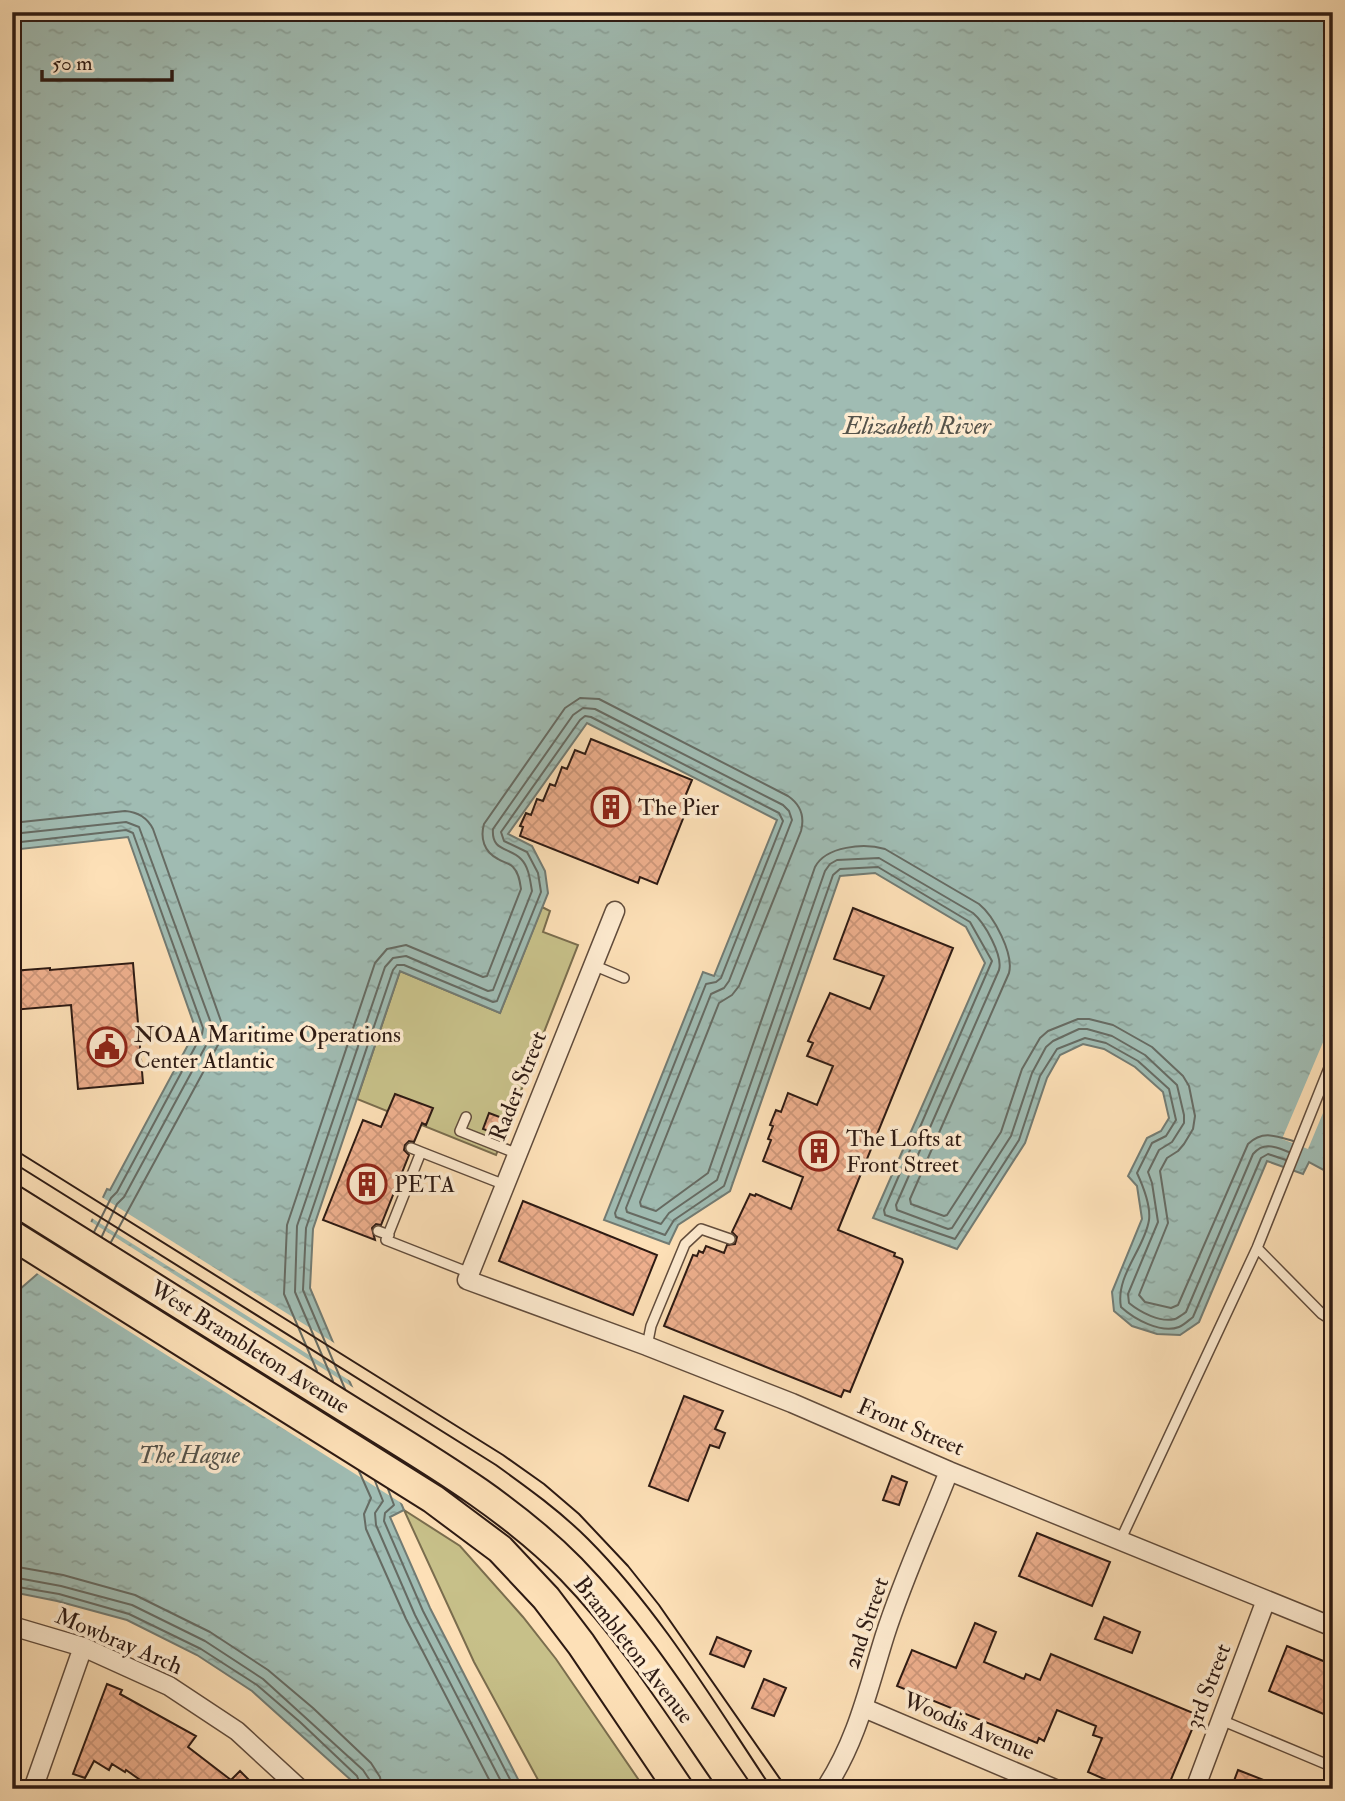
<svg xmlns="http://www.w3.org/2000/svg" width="1345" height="1801" viewBox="0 0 1345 1801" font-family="'IM FELL Double Pica',serif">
  <defs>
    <pattern id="water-ripples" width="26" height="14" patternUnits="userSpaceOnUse" patternTransform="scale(1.75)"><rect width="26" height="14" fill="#a0bcb3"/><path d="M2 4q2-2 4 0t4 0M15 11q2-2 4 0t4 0" fill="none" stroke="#8aa199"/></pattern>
    <pattern id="building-cross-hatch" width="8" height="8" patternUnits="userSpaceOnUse" patternTransform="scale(1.75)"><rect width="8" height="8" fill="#efb08e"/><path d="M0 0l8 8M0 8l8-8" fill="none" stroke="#cd977a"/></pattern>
  </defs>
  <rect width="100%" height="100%" fill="#fde0b7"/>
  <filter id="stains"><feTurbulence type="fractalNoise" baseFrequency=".00286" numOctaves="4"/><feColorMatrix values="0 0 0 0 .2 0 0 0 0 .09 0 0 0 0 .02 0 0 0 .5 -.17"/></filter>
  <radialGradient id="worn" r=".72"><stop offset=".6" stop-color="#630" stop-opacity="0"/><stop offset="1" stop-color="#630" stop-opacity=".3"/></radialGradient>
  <path fill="#c7c089" stroke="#7a6d4e" stroke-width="2" d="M 542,907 L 550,911 L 543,932 L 578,945 L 496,1155 L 357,1099 L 400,971 L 500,1013 Z
    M 404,1510 L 460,1546 L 523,1617 L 556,1659 L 645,1789 L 543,1789 L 474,1662 Z"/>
  <path fill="url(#water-ripples)" stroke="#727b73" stroke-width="2" d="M 12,12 L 1333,12 L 1333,1175 L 1309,1162 L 1303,1174 L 1267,1161 L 1199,1322 L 1180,1335 L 1157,1334 L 1132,1326 L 1114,1311 L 1112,1292 L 1142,1219 L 1137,1186 L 1128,1176 L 1147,1138 L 1161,1131 L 1169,1118 L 1163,1092 L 1135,1067 L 1104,1049 L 1083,1044 L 1060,1055 L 1047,1078 L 1025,1143 L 957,1249 L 873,1218 L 985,963 L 966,927 L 875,873 L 840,876 L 730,1191 L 678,1225 L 669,1244 L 604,1220 L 703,972 L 714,976 L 777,820 L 587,723 L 508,834 L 532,846 L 545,871 L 548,893 L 500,1013 L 400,971 L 313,1229 L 310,1288 L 404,1510 L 390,1517 L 430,1608 L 523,1789 L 357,1789 L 352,1781 L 252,1691 L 197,1655 L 127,1620 L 57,1601 L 12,1592 L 12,1296 L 87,1231 L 107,1189 L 110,1190 L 196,1030 L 128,837 L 12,850 Z"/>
  <path fill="#fde0b7" d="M 1324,1040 L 1333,1043 L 1333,1089 L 1308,1149 L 1282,1139 Z
    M 100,1196 L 339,1346 L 355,1384 L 90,1217 Z
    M 88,1220 L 357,1390 L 406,1506 L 35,1272 L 84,1229 Z"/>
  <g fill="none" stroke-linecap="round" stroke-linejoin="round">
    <path stroke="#666b63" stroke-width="2" d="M 12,823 L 125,811 C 138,812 147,817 153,829 L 222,1024 L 219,1043 L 111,1242
      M 12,834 L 126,822 L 139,827 L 212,1026 L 210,1038 L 124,1197 L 117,1204 L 102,1236
      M 12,843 L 126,830 L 133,833 L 203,1028 L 202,1034 L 117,1192 L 111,1198 L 94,1232
      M 317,1371 L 284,1294 L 287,1225 L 375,963 L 387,949 L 406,945 L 483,977 L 487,976 L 521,889 C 520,882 519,873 513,867 C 510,863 502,862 498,859 C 484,852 480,838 484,824 L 565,708 L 580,698 L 599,699 L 788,796 C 801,805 805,816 801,831 L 739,986 L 732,995 L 719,1003 L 640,1202 L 641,1206 L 656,1211 L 708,1173 L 815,867 C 826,846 864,843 885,849 L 979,904 C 994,916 1014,954 1009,973 L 910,1199 L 911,1204 L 944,1216 L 947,1215 L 1001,1132 L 1022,1069 L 1040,1038 L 1048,1031 L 1078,1019 L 1089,1019 L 1113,1025 L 1152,1047 L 1183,1076 L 1189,1086 L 1195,1116 L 1193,1129 L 1184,1144 L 1178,1151 L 1167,1158 L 1160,1171 L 1168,1223 L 1139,1295 L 1145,1302 L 1171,1308 L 1178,1305 L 1248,1144 C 1263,1130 1276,1136 1293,1141
      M 333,1381 L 295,1292 L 297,1226 L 385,967 L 393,958 L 406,956 L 488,991 L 493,990 L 532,891 C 530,880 529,867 521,859 C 510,847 491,852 493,829 L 573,715 L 583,708 L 595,709 L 783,805 L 789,811 L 792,820 L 729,981 L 724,988 L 711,994 L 626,1208 L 627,1212 L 661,1224 L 669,1213 L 717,1180 L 825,871 L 830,864 L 837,860 L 879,858 L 973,913 C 985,923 1003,956 999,970 L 896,1205 L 897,1210 L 948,1229 L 952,1228 L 1011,1136 L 1032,1073 L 1046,1047 L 1053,1041 L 1079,1029 L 1087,1029 L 1112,1036 L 1145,1055 L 1177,1085 L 1184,1115 L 1184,1123 L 1172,1142 L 1159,1150 L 1148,1172 L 1152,1183 L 1158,1222 L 1128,1294 L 1129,1303 C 1140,1312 1160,1323 1175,1319 C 1176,1319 1185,1313 1186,1312 L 1253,1154 C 1264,1141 1275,1147 1289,1152
      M 345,1389 L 303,1290 L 306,1228 L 393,970 L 397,965 L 404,965 L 493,1002 L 497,1001 L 541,892 L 538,873 L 527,852 L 504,841 L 501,832 L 580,720 L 585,716 L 591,717 L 779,813 L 783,821 L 721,978 L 716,982 L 706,984 L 615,1213 L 616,1217 L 665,1235 L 674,1220 L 724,1186 L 833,875 L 840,869 L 878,867 L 970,922 L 992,961 L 884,1210 L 885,1215 L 955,1239 L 1019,1140 L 1040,1076 L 1057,1049 L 1085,1038 L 1106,1043 L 1138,1061 L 1169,1089 L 1176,1120 L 1166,1136 L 1152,1143 L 1137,1173 C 1143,1186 1151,1205 1149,1220 C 1145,1248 1115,1276 1121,1307 C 1134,1319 1161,1334 1179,1327 C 1184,1325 1189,1320 1193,1317 L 1261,1158 L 1268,1154 L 1286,1160
      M 359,1471 L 371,1498 L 364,1514 L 366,1529 L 406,1619 L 494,1789
      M 375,1481 L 383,1501 L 375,1513 L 376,1525 L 415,1615 L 505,1789
      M 388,1489 L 394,1505 L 385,1513 L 384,1521 L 423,1611 L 515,1789
      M 12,1566 L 63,1575 L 135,1595 L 210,1632 L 268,1670 L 313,1708 L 371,1763 L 380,1777 L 382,1789
      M 12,1577 L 61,1586 L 132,1605 L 205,1641 L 263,1679 L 363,1770 L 369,1779 L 371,1789
      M 12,1586 L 59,1594 L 129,1614 L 201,1649 L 257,1685 L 300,1722 L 357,1776 L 362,1789"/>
  </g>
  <path fill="url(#building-cross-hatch)" stroke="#2d1a13" stroke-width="2" d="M 591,739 L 692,780 L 684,799 L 690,801 L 657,884 L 640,877 L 638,883 L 520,836 L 523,827 L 520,826 L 526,813 L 531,815 L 537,799 L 543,801 L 550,784 L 555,786 L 562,767 L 567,769 L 575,750 L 585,754 Z
    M 853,908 L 953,948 L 838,1230 L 895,1253 L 894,1256 L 902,1259 L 903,1262 L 850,1392 L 844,1390 L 841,1397 L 664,1326 L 693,1255 L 697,1256 L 699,1251 L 703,1253 L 706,1246 L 724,1253 L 727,1245 L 735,1244 L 737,1237 L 732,1232 L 750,1194 L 755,1196 L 756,1194 L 791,1209 L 803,1177 L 763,1161 L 771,1140 L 768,1139 L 773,1126 L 770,1125 L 776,1110 L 781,1112 L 788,1093 L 817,1105 L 833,1066 L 807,1056 L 813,1043 L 808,1041 L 830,993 L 870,1009 L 884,976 L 834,959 Z
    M 133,963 L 143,1083 L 78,1089 L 71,1005 L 12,1010 L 12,971 L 50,968 L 50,970 Z
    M 395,1094 L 433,1108 L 426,1125 L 422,1123 L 414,1142 L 409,1141 L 405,1145 L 404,1150 L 409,1155 L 381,1225 L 376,1224 L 372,1228 L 375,1240 L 323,1220 L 363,1120 L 381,1127 Z
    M 489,1113 L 505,1119 L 499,1135 L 483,1129 Z
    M 523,1201 L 657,1255 L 633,1315 L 499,1261 Z
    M 684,1396 L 723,1411 L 715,1429 L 725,1433 L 719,1448 L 710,1445 L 688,1501 L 649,1486 Z
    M 892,1476 L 907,1482 L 899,1505 L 883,1500 Z
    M 1037,1533 L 1110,1562 L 1092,1606 L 1019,1576 Z
    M 1104,1617 L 1140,1632 L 1132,1653 L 1095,1639 Z
    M 975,1623 L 996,1632 L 984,1662 L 1024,1679 L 1026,1674 L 1040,1680 L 1051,1654 L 1198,1715 L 1167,1789 L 1127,1789 L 1088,1772 L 1102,1738 L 1093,1735 L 1096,1726 L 1057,1710 L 1044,1741 L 1039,1738 L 1037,1743 L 897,1686 L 912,1650 L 956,1668 Z
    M 717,1637 L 751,1651 L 744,1667 L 710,1654 Z
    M 1287,1646 L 1333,1665 L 1333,1718 L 1269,1691 Z
    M 764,1679 L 786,1688 L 774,1716 L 752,1708 Z
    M 107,1684 L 122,1690 L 120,1694 L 196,1736 L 188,1747 L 231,1780 L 240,1771 L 258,1789 L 171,1789 L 159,1780 L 153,1789 L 126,1770 L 125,1772 L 112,1764 L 109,1770 L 94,1761 L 85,1778 L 73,1774 Z
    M 1238,1770 L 1284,1788 L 1284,1789 L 1231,1789 Z"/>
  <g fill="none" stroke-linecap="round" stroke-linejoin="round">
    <g stroke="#614c3c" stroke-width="12">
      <path id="service" d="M 593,965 L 624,978
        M 466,1117 L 460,1131 L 518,1154
        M 411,1148 L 421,1152
        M 378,1231 L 389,1235
        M 1257,1248 L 1322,1314 L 1333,1321
        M 470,1273 L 386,1240 L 421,1152 L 505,1185
        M 647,1346 L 651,1326 L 685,1244 L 701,1229 L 730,1239
        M 1120,1541 L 1257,1248 L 1333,1058
        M 1221,1720 L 1333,1767"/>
    </g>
    <g stroke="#614c3c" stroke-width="21">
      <path id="minor" d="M 615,911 L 467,1280 L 647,1346 L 792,1403 L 949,1471 L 1333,1627
        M 12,1626 L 83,1647 L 169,1686 L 237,1731 L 300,1789
        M 864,1708 L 1055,1789
        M 33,1789 L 83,1647
        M 825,1789 C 857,1741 868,1689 885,1635 C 903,1579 928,1525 949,1471
        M 1195,1789 L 1266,1600"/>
    </g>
    <g stroke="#2d1a13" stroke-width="32">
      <path id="primary" d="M 12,1199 C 120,1266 227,1334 335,1401 C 416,1452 503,1500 571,1569 C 635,1635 684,1714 736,1789
        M 12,1235 L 433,1499 L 500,1549 L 546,1598 L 581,1644 L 679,1789"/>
    </g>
    <use href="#service" stroke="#feebd0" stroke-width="9"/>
    <use href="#minor" stroke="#feebd0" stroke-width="18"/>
    <use href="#primary" stroke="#fde0b7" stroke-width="28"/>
    <path stroke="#2d1a13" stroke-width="2" d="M 12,1148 L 503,1455 L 544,1484 L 579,1514 L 628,1566 L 659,1605 L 787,1789
      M 12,1162 L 496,1465 C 528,1488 560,1511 588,1539 C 661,1612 715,1704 772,1789"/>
  </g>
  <defs>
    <g id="building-ring" transform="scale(2.0125)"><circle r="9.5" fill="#feebd0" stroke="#8f2418" stroke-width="1.5"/><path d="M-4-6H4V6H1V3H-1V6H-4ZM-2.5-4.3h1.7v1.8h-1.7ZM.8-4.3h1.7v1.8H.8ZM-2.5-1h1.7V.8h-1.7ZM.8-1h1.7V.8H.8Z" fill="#8f2418"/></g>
    <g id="civic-ring" transform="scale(2.0125)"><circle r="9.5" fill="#feebd0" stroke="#8f2418" stroke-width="1.5"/><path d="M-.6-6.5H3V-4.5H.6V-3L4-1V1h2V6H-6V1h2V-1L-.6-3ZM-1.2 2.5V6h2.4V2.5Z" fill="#8f2418"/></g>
  </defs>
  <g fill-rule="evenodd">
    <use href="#building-ring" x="611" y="807"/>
    <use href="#civic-ring" x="107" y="1047"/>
    <use href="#building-ring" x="819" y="1151"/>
    <use href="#building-ring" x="367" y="1184"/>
  </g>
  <g text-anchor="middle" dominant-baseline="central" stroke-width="7" stroke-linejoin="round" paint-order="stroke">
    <g font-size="23" fill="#2d1a13" stroke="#feebd0" text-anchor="start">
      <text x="638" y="807">The Pier</text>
      <text x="134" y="1034">NOAA Maritime Operations<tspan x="134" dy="26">Center Atlantic</tspan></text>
      <text x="846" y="1138">The Lofts at<tspan x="846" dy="26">Front Street</tspan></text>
      <text x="394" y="1184">PETA</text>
    </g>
    <g font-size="23" fill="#2d1a13" stroke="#feebd0">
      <text transform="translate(518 1086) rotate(-68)">Rader Street</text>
      <text transform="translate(250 1347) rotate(32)">West Brambleton Avenue</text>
      <text transform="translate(911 1427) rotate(23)">Front Street</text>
      <text transform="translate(866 1623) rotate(-71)">2nd Street</text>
      <text transform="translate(119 1641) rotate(23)">Mowbray Arch</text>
      <text transform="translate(634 1650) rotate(52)">Brambleton Avenue</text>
      <text transform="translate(1208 1686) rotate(-69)">3rd Street</text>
      <text transform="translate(969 1726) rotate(23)">Woodis Avenue</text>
    </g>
    <g font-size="24" font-style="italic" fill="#55534b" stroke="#feebd0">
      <text x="917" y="426">Elizabeth River</text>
      <text x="189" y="1455">The Hague</text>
    </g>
  </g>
  <rect width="1345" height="1801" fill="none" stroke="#fde0b7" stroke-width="42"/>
  <rect x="14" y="14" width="1317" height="1773" fill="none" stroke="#2d1a13" stroke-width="3.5"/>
  <rect x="21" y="21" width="1303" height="1759" fill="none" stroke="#2d1a13" stroke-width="2"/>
  <path d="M42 70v10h130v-10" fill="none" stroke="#2d1a13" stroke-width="3.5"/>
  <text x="52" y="70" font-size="21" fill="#2d1a13" stroke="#feebd0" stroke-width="5" paint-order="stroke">50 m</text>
  <rect width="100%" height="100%" filter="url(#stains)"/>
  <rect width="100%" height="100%" fill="url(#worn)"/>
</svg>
